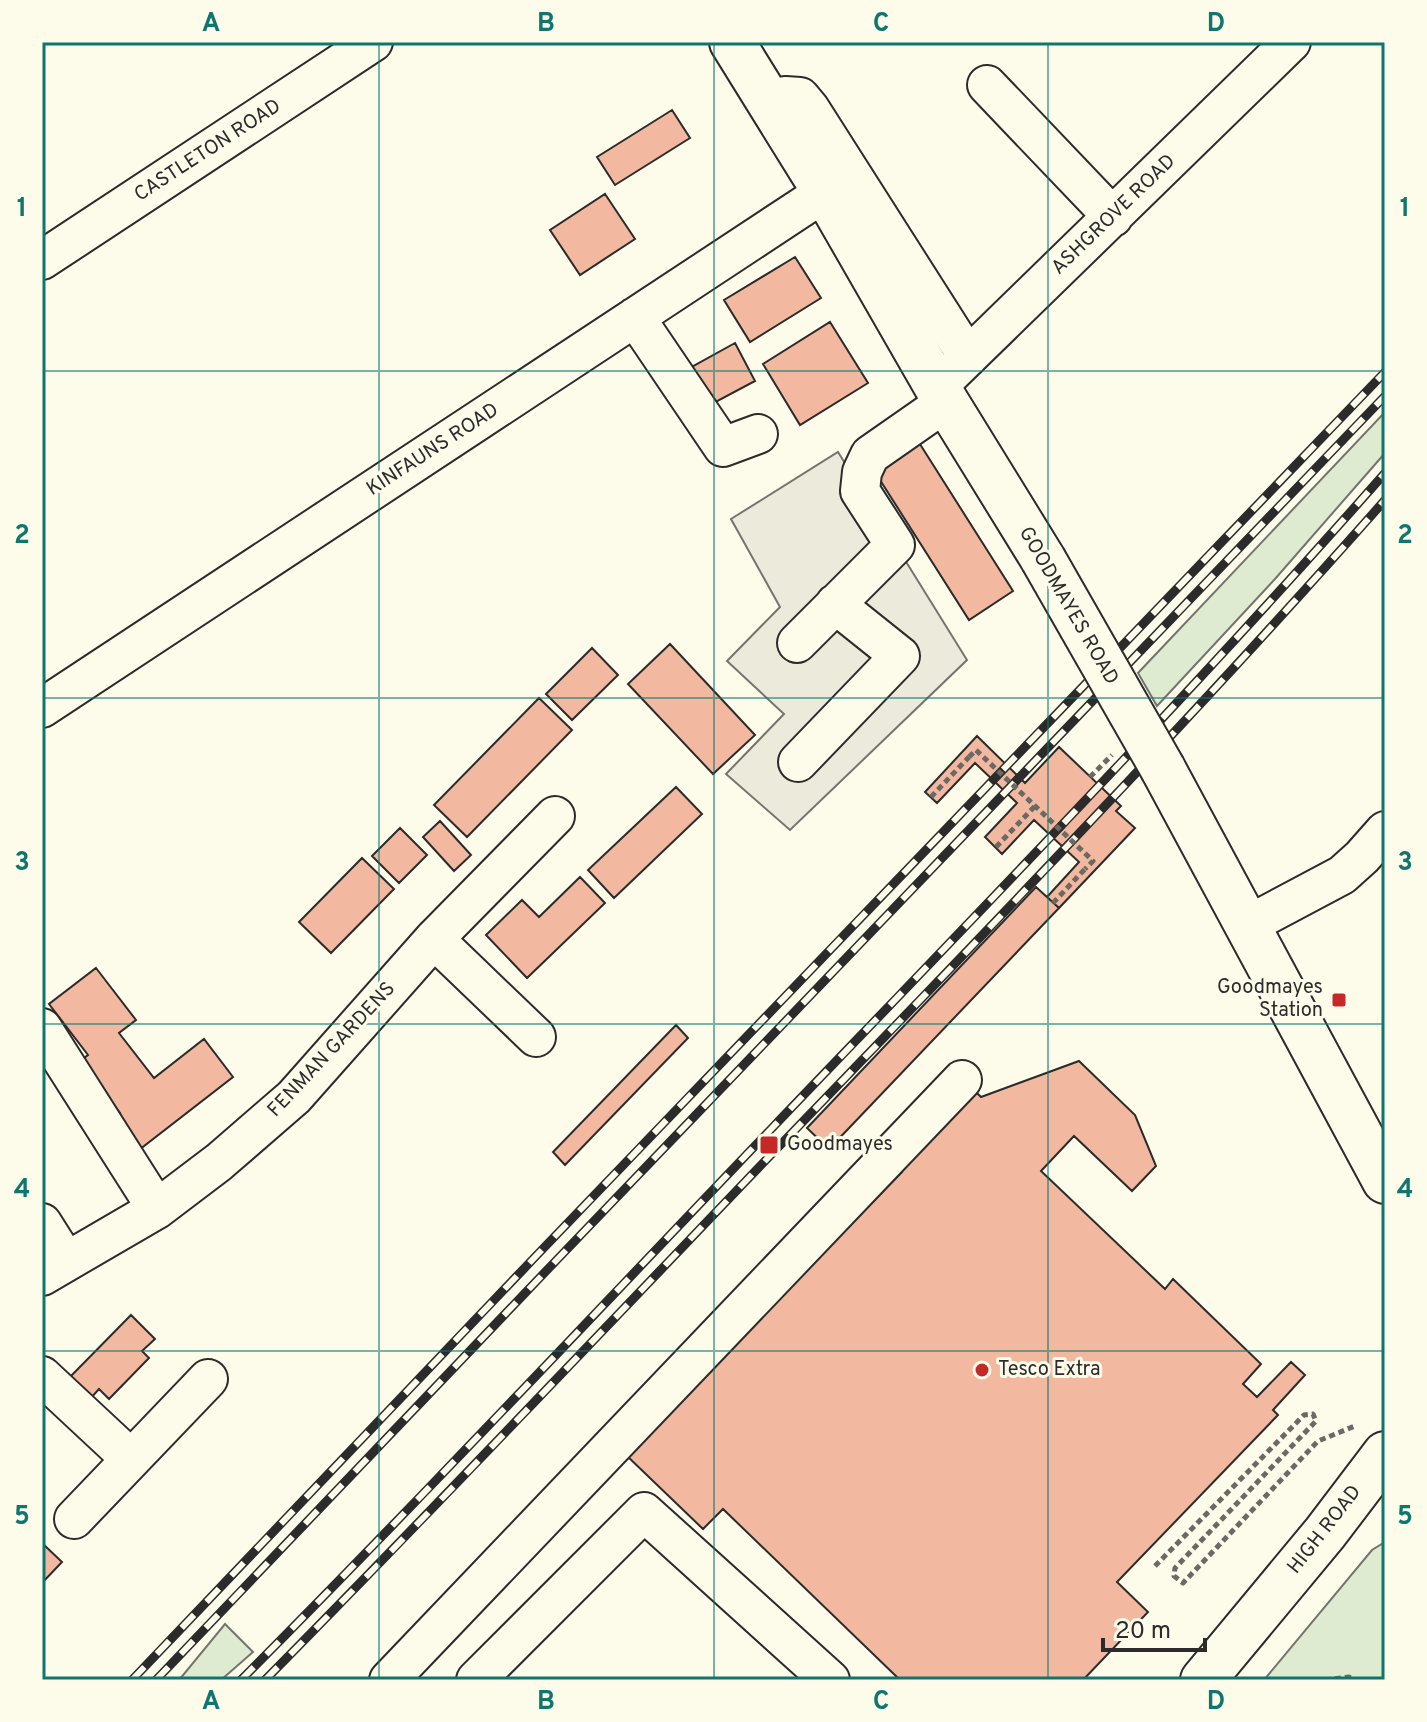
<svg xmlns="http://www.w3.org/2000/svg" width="1427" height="1722" viewBox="0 0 1427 1722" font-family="Overpass,sans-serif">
  <rect width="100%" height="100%" fill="#fdfbea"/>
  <path fill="#deebd1" stroke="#74746e" stroke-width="2" d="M 1385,412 L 1385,453 L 1275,579 L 1157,706 L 1138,673 Z
    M 1385,1542 L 1385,1680 L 1264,1680 L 1372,1550 Z
    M 225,1624 L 253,1652 L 221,1680 L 179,1680 Z"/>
  <path fill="#eceadb" stroke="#74746e" stroke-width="2" d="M 838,452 L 967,660 L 790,830 L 726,774 L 784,714 L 727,661 L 780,607 L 731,519 Z"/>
  <path fill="#f2b8a0" stroke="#2b2b2b" stroke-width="2" d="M 672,110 L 690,138 L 615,185 L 597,157 Z
    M 605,194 L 635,239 L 580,275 L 550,230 Z
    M 795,257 L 821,298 L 750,342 L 724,300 Z
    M 830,322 L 868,383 L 800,425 L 763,364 Z
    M 735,343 L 755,381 L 710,405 L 690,368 Z
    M 918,441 L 1013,591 L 969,620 L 873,469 Z
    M 670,644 L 755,735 L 713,774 L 628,684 Z
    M 592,648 L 618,675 L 572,720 L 546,694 Z
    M 539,698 L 572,730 L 467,837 L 434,805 Z
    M 977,736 L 1025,783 L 1059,747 L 1121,806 L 1116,811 L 1135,828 L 1059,908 L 1047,897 L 1079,862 L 1034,820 L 1002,854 L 985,837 L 1017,803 L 975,763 L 937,803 L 925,792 Z
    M 676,787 L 702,814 L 614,898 L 588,870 Z
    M 440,821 L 471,855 L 454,871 L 423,837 Z
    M 400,828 L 427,855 L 399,883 L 372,856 Z
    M 362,858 L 394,889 L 331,953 L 299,922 Z
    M 580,877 L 605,903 L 527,978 L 486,935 L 522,900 L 539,917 Z
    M 1036,887 L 1059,908 L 829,1149 L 807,1128 Z
    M 96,968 L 136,1020 L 119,1033 L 154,1078 L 204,1039 L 233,1077 L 135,1153 L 110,1120 L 120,1113 L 80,1061 L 88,1055 L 49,1004 Z
    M 676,1025 L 688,1038 L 565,1165 L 553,1152 Z
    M 1079,1061 L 1135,1115 L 1156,1166 L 1132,1191 L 1074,1136 L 1041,1171 L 1165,1289 L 1173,1279 L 1261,1364 L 1243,1384 L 1257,1397 L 1291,1362 L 1305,1375 L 1273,1410 L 1278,1415 L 1117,1582 L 1148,1612 L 1083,1680 L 900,1680 L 723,1509 L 703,1529 L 626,1455 L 902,1172 L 891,1161 L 967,1083 L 981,1097 Z
    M 131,1315 L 155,1339 L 142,1351 L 149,1358 L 109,1399 L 99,1389 L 90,1399 L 69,1378 Z
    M 42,1543 L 62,1562 L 42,1583 Z"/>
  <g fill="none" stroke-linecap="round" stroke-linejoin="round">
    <g stroke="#2b2b2b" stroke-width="42">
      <path id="minor" d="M 987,85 L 1113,217
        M 771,103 L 785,96 L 800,97 L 810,109 L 968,357
        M 42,260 L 373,42
        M 635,317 L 723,447 L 758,434
        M 937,387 L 1291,42
        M 797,643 L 895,545 L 860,491 L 862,472 L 870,455 L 946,402
        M 42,708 L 825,192
        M 798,762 L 900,656 L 835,604
        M 1248,925 L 1342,875 L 1362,857 L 1385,831
        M 434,939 L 536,1037
        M 42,1028 L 157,1209
        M 42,1223 L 66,1261
        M 42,1276 L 157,1209 L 219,1162 L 294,1097 L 434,939 L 555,816
        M 42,1376 L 131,1459
        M 74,1519 L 208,1379
        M 389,1680 L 962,1080
        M 476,1680 L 644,1512 L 830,1680"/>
    </g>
    <g stroke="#2b2b2b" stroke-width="48">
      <path id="major" d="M 732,42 L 825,192 L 937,387 L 1043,559
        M 1163,769 L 1385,1181
        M 1203,1680 L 1325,1533 L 1385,1454"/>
    </g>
    <path stroke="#6a6964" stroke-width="5" stroke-dasharray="6 4" stroke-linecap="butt" d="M 1090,777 L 1112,755
      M 931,797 L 969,757
      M 996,847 L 1035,806
      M 1053,903 L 1085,869
      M 1155,1566 L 1304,1415 L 1313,1414 L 1316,1421 L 1175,1568 L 1174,1576 L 1183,1583 L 1318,1441 L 1355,1426
      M 1325,1680 L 1349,1677 L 1356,1680"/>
    <use href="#minor" stroke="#fdfbea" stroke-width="38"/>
    <use href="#major" stroke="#fdfbea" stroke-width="44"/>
    <g stroke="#2b2b2b" stroke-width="9">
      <path id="rail" d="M 132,1680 L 536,1256 L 1385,372
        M 156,1680 L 549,1268 L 1385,396
        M 241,1680 C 422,1498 597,1311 774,1126 C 980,911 1188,697 1385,473
        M 265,1680 C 434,1509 598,1335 764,1162 C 974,944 1185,727 1385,500"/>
    </g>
    <use href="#rail" stroke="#fdfbea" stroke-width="6" stroke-dasharray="18" stroke-linecap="butt"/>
    <g stroke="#2b2b2b" stroke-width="48" stroke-linecap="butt">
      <path id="major-bridge" d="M 1043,559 L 1163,769"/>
    </g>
    <path stroke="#6a6964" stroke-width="5" stroke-dasharray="6 4" stroke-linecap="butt" d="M 969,757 L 976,750 L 1093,861 L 1085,869"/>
    <use href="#major-bridge" stroke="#fdfbea" stroke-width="44"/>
  </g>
  <path fill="none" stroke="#0f766e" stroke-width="2" stroke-opacity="0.55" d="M 379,42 L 379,1680M 714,42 L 714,1680M 1048,42 L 1048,1680M 42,371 L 1385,371M 42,698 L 1385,698M 42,1024 L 1385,1024M 42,1351 L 1385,1351"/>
  <g fill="#c62828" stroke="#fdfbea" stroke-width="3">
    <rect x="1331" y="992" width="16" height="16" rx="4"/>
    <rect x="759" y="1135" width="20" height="20" rx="4"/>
    <circle cx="982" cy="1370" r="8"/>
  </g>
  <g text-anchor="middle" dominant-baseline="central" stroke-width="6" stroke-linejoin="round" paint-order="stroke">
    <g font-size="20" fill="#2b2b2b" stroke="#fdfbea">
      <text transform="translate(208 151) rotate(-33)">CASTLETON ROAD</text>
      <text transform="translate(1114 215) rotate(-44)">ASHGROVE ROAD</text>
      <text transform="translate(433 450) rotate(-33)">KINFAUNS ROAD</text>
      <text transform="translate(1068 606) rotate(60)">GOODMAYES ROAD</text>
      <text transform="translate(332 1050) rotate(-47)">FENMAN GARDENS</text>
      <text transform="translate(1325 1530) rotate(-52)">HIGH ROAD</text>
    </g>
    <g font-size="20" fill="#2b2b2b" stroke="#fdfbea" text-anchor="start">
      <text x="1323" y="988" text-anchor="end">Goodmayes<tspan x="1323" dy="23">Station</tspan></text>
      <text x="787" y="1145">Goodmayes</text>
      <text x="998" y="1370">Tesco Extra</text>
    </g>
  </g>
  <rect width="1427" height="1722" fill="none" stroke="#fdfbea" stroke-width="88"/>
  <path d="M1103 1638v12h102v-12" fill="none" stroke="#2b2b2b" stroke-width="4"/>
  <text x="1115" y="1638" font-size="24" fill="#2b2b2b" stroke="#fdfbea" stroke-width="6" paint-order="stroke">20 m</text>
  <rect x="44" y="44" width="1339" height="1634" fill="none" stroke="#0f766e" stroke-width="3"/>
  <g font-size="26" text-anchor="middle" font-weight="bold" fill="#0f766e">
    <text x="211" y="31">A</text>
    <text x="546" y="31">B</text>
    <text x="881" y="31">C</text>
    <text x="1216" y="31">D</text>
    <text x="22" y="216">1</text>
    <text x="1405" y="216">1</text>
    <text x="22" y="543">2</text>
    <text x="1405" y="543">2</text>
    <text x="22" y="870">3</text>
    <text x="1405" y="870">3</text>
    <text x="22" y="1197">4</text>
    <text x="1405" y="1197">4</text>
    <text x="22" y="1524">5</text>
    <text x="1405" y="1524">5</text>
    <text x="211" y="1709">A</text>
    <text x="546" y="1709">B</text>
    <text x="881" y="1709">C</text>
    <text x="1216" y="1709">D</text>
  </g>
</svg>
